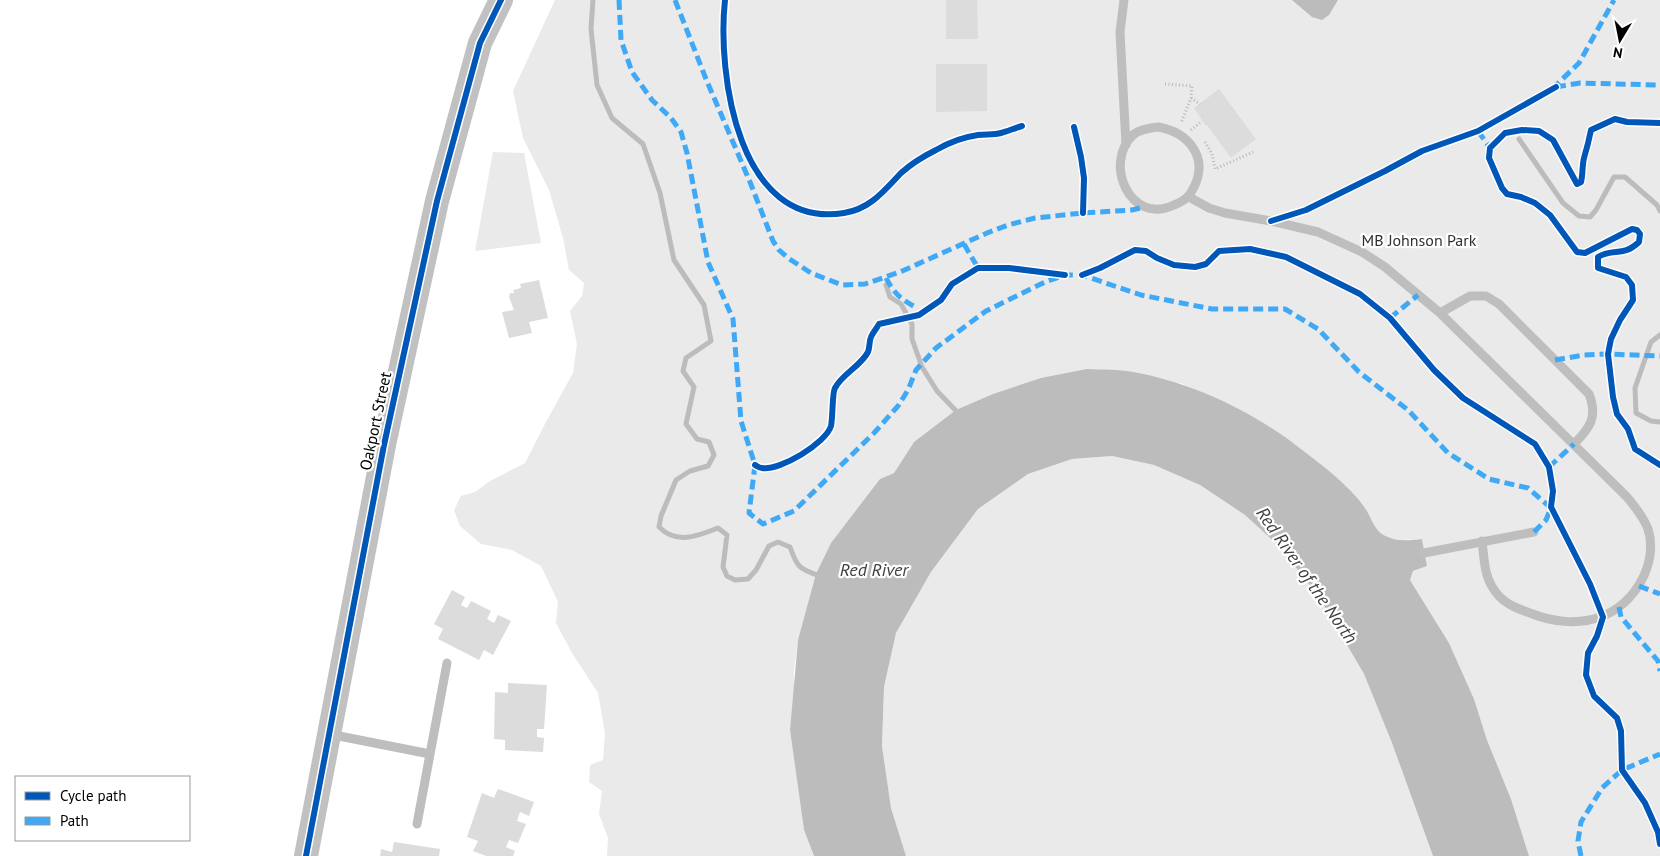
<svg xmlns="http://www.w3.org/2000/svg" width="1660" height="856" viewBox="0 0 1660 856" font-family="'PT Sans',sans-serif">
  <rect width="100%" height="100%" fill="#fff"/>
  <path fill="#eaeaea" d="M 555,0 L 1660,0 L 1660,856 L 1529,856 L 1511,799 L 1487,740 L 1474,699 L 1449,643 L 1410,580 L 1413,571 L 1427,566 L 1422,539 L 1403,540 L 1388,538 L 1376,530 L 1365,508 L 1346,486 L 1301,449 L 1266,425 L 1231,405 L 1180,383 L 914,442 L 894,473 L 880,479 L 798,640 L 794,671 L 794,701 L 790,730 L 804,830 L 814,856 L 607,856 L 608,838 L 599,814 L 602,791 L 589,782 L 590,765 L 603,760 L 605,733 L 598,693 L 572,653 L 556,623 L 558,602 L 541,566 L 512,550 L 481,544 L 460,526 L 454,510 L 461,496 L 475,492 L 490,481 L 525,463 L 547,420 L 573,373 L 577,344 L 570,311 L 582,296 L 584,283 L 569,270 L 563,238 L 549,190 L 523,138 L 513,91 Z
    M 493,152 L 524,153 L 541,243 L 475,251 Z
    M 1112,456 L 1154,465 L 1200,485 L 1245,515 L 1281,548 L 1319,597 L 1364,674 L 1392,743 L 1433,856 L 906,856 L 891,808 L 882,746 L 884,687 L 896,633 L 931,572 L 978,509 L 1028,474 L 1072,459 Z"/>
  <path fill="#bcbcbc" d="M 1292,0 L 1338,0 L 1329,15 L 1322,20 L 1312,17 Z
    M 1087,369 C 1102,370 1118,369 1133,372 C 1194,383 1252,411 1301,449 C 1323,466 1349,485 1365,508 C 1373,520 1374,532 1388,537 C 1398,542 1411,540 1422,539 L 1427,566 L 1413,571 L 1410,580 L 1449,643 L 1474,699 L 1487,740 L 1511,799 L 1529,856 L 1433,856 L 1392,743 L 1364,674 L 1319,597 L 1281,548 L 1245,515 L 1200,485 L 1154,465 L 1112,456 L 1072,459 L 1028,474 L 978,509 L 931,572 L 896,633 L 884,687 L 882,746 L 891,808 L 906,856 L 814,856 L 804,830 L 790,730 L 798,640 L 816,574 L 831,543 L 880,479 L 894,473 L 914,442 L 956,410 L 993,394 L 1041,378 Z"/>
  <g fill="none" stroke-linecap="round" stroke-linejoin="round">
    <path stroke="#bcbcbc" stroke-width="5" d="M 593,0 L 591,29 L 597,85 L 612,118 L 643,144 L 660,193 L 674,260 L 704,305 L 711,341 L 686,358 L 683,371 L 694,387 L 686,424 L 697,439 L 709,442 L 714,455 L 708,466 L 690,471 L 676,480 L 661,516 L 659,527 C 677,545 698,536 718,528 L 727,535 L 723,567 L 727,576 L 735,580 L 748,579 L 756,570 L 769,546 L 778,542 L 790,547 C 797,567 799,569 820,576
      M 1519,139 L 1563,203 L 1579,216 L 1590,217 L 1596,210 L 1614,177 L 1625,177 L 1657,205 L 1660,211
      M 886,285 L 890,297 L 901,304 L 912,324 L 912,339 L 922,367 L 937,391 L 960,415
      M 1660,335 L 1651,342 L 1635,388 L 1636,413 L 1651,421 L 1660,422"/>
  </g>
  <path fill="#dcdcdc" d="M 946,0 L 977,0 L 978,39 L 946,39 Z
    M 936,64 L 987,64 L 987,111 L 936,112 Z
    M 1219,89 L 1256,139 L 1231,158 L 1207,125 L 1206,126 L 1194,108 Z
    M 539,280 L 548,318 L 529,322 L 532,333 L 509,338 L 502,312 L 514,310 L 509,297 L 510,293 L 514,293 L 513,290 L 521,288 L 520,284 Z
    M 452,590 L 465,597 L 461,605 L 467,608 L 471,601 L 491,611 L 487,619 L 494,623 L 498,615 L 511,621 L 493,655 L 484,650 L 479,660 L 438,639 L 443,629 L 434,624 Z
    M 508,683 L 547,685 L 544,729 L 537,729 L 537,737 L 544,738 L 543,752 L 505,750 L 505,740 L 494,739 L 495,692 L 508,693 Z
    M 498,789 L 534,802 L 529,816 L 520,812 L 517,821 L 526,824 L 518,843 L 509,840 L 506,847 L 515,851 L 513,856 L 486,856 L 473,851 L 478,841 L 467,837 L 482,793 L 494,798 Z
    M 394,842 L 440,849 L 439,856 L 380,856 L 381,849 L 392,852 Z"/>
  <g fill="none" stroke-linecap="round" stroke-linejoin="round">
    <path stroke="#b8b8b8" stroke-width="3" stroke-dasharray="1 2.5" stroke-linecap="butt" d="M 1165,84 L 1192,86 L 1191,98 L 1181,123
      M 1191,98 L 1200,104
      M 1191,130 L 1202,121
      M 1205,142 L 1212,154 L 1215,169 L 1253,152"/>
    <path stroke="#bebebe" stroke-width="9" d="M 1124,0 L 1120,32 L 1126,145
      M 1158,127 C 1187,132 1208,155 1195,185 C 1190,196 1186,200 1174,205 C 1130,226 1103,163 1133,135 C 1140,129 1150,128 1158,127 Z
      M 1189,197 L 1209,208 L 1225,213 L 1271,221 L 1318,232 L 1362,252 L 1385,267 L 1440,313 L 1627,497 C 1635,507 1643,516 1648,529 C 1659,563 1634,606 1600,617 C 1578,625 1552,622 1530,613 C 1515,608 1501,602 1493,588 C 1484,575 1484,556 1482,541
      M 1440,313 L 1470,296 L 1486,296 L 1499,304 L 1589,394 C 1598,417 1590,428 1574,444
      M 1424,553 L 1534,532
      M 329,734 L 430,754
      M 417,824 L 447,663"/>
    <path stroke="#c1c1c1" stroke-width="24" d="M 306,856 L 384,445 L 437,201 L 480,43 L 501,0"/>
    <path stroke="#3fa9f5" stroke-width="5" stroke-dasharray="10 5" stroke-linecap="butt" d="M 619,0 L 621,40 L 632,72 L 652,100 L 671,118 L 681,132 L 687,153 L 708,262 L 733,319 L 741,421 L 755,465 L 749,513 L 763,524 L 794,511 L 874,433 L 898,406 L 908,390 L 916,370 L 936,348 L 986,311 L 1045,282 L 1065,275 L 1082,275 L 1141,295 L 1212,309 L 1285,309 L 1318,329 L 1359,372 L 1408,410 L 1448,453 L 1489,479 L 1528,488 L 1552,509
      M 675,0 L 706,79 L 750,182 L 773,241 L 779,250 L 788,258 L 811,273 L 842,285 L 865,284 L 900,272 L 987,233 L 1008,225 L 1035,218 L 1083,213 L 1132,210 L 1144,207
      M 1556,87 L 1580,83 L 1660,85
      M 1552,89 L 1579,63 L 1614,0
      M 1478,131 L 1490,148
      M 964,244 L 978,268
      M 886,278 C 895,295 901,299 917,308
      M 1390,318 L 1418,295
      M 1555,360 L 1584,355 L 1608,354 L 1660,356
      M 1549,467 L 1574,444
      M 1534,532 L 1546,520 L 1552,505
      M 1639,586 L 1660,594
      M 1619,607 L 1621,617 L 1658,661 L 1660,671
      M 1581,856 L 1578,841 L 1581,822 L 1602,788 L 1622,770 L 1660,754"/>
    <g stroke="#fff" stroke-width="9">
      <path id="cycleway" d="M 725,0 C 717,74 738,230 844,213 C 870,209 884,191 901,173 C 911,164 924,156 936,150 C 948,143 964,137 978,135 C 986,134 994,135 1001,133 C 1008,131 1015,128 1022,126
        M 1660,123 L 1627,122 L 1615,119 L 1591,130 C 1589,140 1587,148 1584,158 C 1582,166 1583,174 1581,182 L 1577,184 L 1553,140 L 1539,131 L 1522,130 L 1505,133 L 1490,148 L 1489,158 L 1502,188 L 1507,194 L 1521,197 L 1535,203 L 1550,215 L 1577,252 L 1585,253 L 1632,229 L 1637,230 L 1640,234 L 1639,242 C 1622,258 1614,247 1598,257 L 1598,268 L 1626,277 L 1632,285 L 1633,300 L 1620,320 L 1611,339 L 1608,354 L 1613,397 L 1617,414 L 1628,429 L 1635,449 L 1660,465
        M 1074,127 L 1081,157 L 1084,178 L 1083,213
        M 1271,221 L 1306,210 L 1385,171 L 1422,151 L 1478,131 L 1556,87
        M 1082,275 L 1100,268 L 1135,250 L 1146,251 L 1157,258 L 1174,265 L 1195,267 L 1206,264 L 1219,251 L 1250,249 L 1286,257 L 1360,294 L 1390,318 L 1434,370 L 1463,398 L 1535,444 L 1549,467 L 1553,491 L 1551,507 L 1590,584 L 1603,617 L 1597,636 L 1588,653 L 1586,675 L 1594,696 L 1617,718 L 1621,731 L 1622,770 L 1645,803 L 1658,832 L 1660,844
        M 755,465 C 757,466 759,468 762,468 C 780,471 826,443 831,426 C 833,417 832,393 835,388 C 843,373 860,367 868,352 C 870,347 869,341 871,337 C 873,332 877,328 879,324 L 919,315 L 941,300 L 952,284 L 978,268 L 1009,268 L 1065,275
        M 306,856 L 384,445 L 437,201 L 480,43 L 501,0"/>
    </g>
    <use href="#cycleway" stroke="#0057b8" stroke-width="6"/>
  </g>
  <g text-anchor="middle" dominant-baseline="central" stroke-width="4.5" stroke-linejoin="round" paint-order="stroke">
    <g font-size="16" fill="#2f2f2f" stroke="#fff">
      <text x="1419" y="240">MB Johnson Park</text>
    </g>
    <g font-size="16" fill="#000" stroke="#fff">
      <text transform="translate(375 421) rotate(-78)">Oakport Street</text>
    </g>
    <g font-size="18" font-style="italic" fill="#404040" stroke="#fff">
      <text x="874" y="569">Red River</text>
      <text transform="translate(1307 575) rotate(55)">Red River of the North</text>
    </g>
  </g>
  <rect x="15" y="776" width="175" height="65" fill="#ffffff" stroke="#999999"/>
  <rect x="25" y="792" width="25" height="8" fill="#0057b8" stroke="#999999"/>
  <text x="60" y="801" font-size="15" fill="#000000">Cycle path</text>
  <rect x="25" y="817" width="25" height="8" fill="#3fa9f5" stroke="#999999"/>
  <text x="60" y="826" font-size="15" fill="#000000">Path</text>
  <g transform="translate(1620 40) rotate(190)" stroke="#ffffff" stroke-width="4" paint-order="stroke">
  <path d="M0-4L9 19L0 12L-9 19Z" fill="#000000"/>
  <text y="-8" font-size="14" font-weight="bold" text-anchor="middle" fill="#000000">N</text>
  </g>
</svg>
